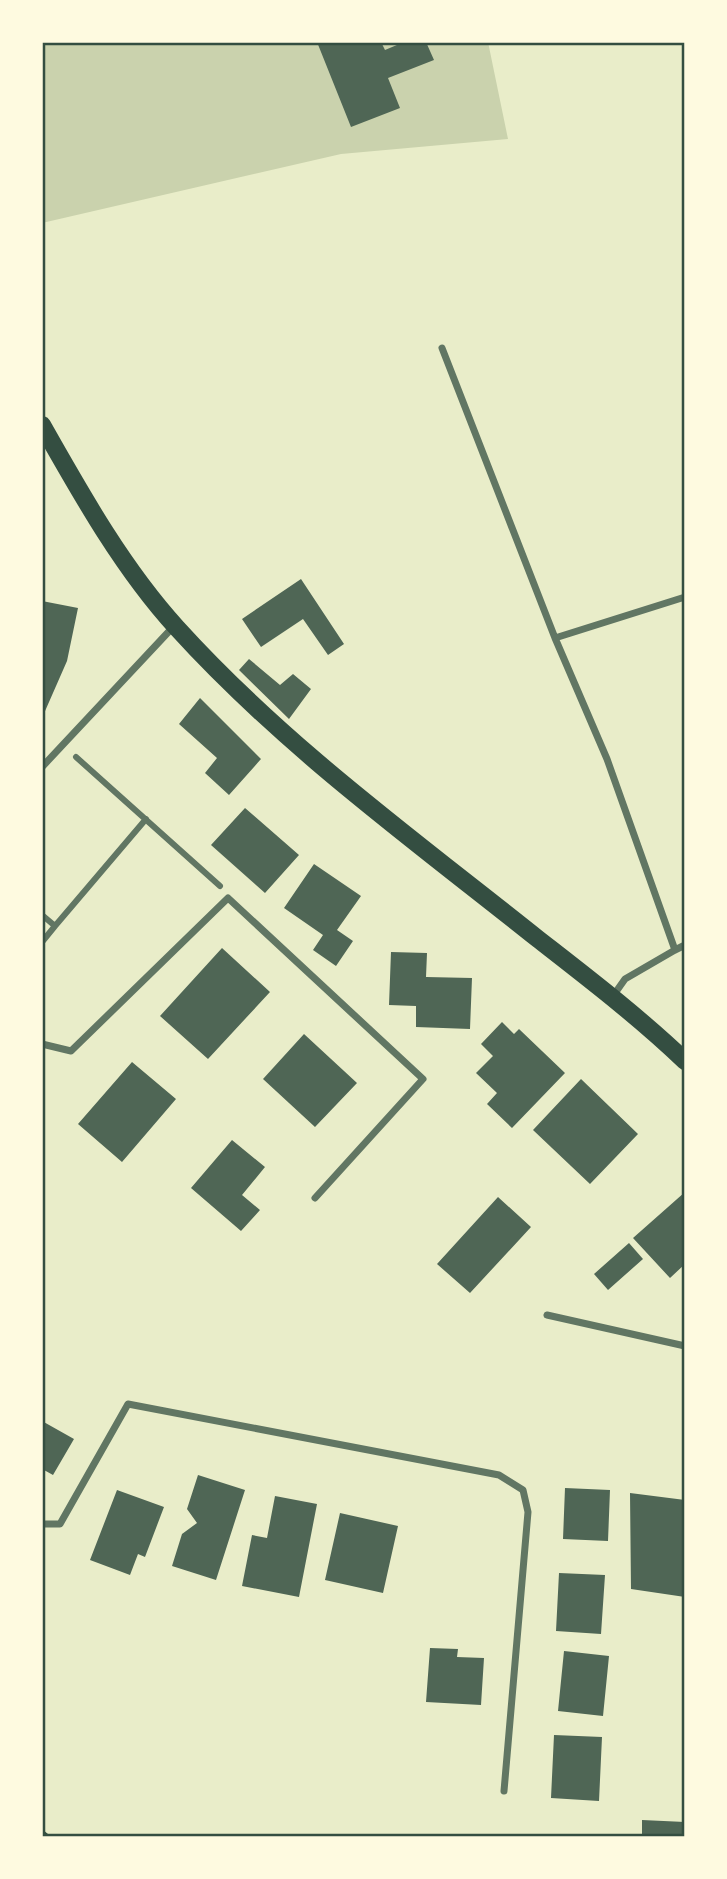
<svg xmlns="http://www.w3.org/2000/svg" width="727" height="1879" viewBox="0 0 727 1879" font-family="Commissioner,sans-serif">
  <rect width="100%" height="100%" fill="#e9edc9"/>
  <path fill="#cad2ad" d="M 42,42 L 488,42 L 508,139 L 341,154 L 42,223 Z"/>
  <path fill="#4f6655" d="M 317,42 L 381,42 L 385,50 L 404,42 L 426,42 L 434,60 L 388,78 L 400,108 L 351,127 Z
    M 301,579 L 344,644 L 328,655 L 303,619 L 261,647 L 242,619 Z
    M 42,601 L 78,608 L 67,661 L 42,718 Z
    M 249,659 L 280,685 L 293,674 L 311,689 L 289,719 L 239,670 Z
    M 200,698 L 261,759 L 229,795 L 205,773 L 217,758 L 179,724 Z
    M 245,808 L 299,855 L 265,893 L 211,845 Z
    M 314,864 L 361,896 L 337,930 L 353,941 L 336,966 L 313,950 L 323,935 L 284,908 Z
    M 222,948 L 270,992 L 208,1059 L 160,1016 Z
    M 391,952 L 427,953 L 426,977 L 472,978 L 470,1029 L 416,1027 L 416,1006 L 389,1005 Z
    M 502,1022 L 514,1034 L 519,1029 L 565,1073 L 512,1128 L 487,1104 L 497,1093 L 476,1073 L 493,1056 L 481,1044 Z
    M 304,1034 L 357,1083 L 315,1127 L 263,1079 Z
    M 132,1062 L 176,1099 L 122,1162 L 78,1124 Z
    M 581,1079 L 638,1134 L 590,1184 L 533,1130 Z
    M 232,1140 L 265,1167 L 242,1195 L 260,1210 L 241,1231 L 191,1188 Z
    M 685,1192 L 685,1264 L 670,1278 L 633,1238 Z
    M 498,1197 L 531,1227 L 470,1293 L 437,1264 Z
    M 629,1243 L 643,1259 L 608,1290 L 594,1274 Z
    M 42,1421 L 74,1439 L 53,1475 L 44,1470 L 42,1473 Z
    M 198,1475 L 245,1490 L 216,1580 L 172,1566 L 182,1534 L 197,1523 L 187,1509 Z
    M 565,1488 L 610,1490 L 608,1541 L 563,1539 Z
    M 117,1490 L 164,1507 L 145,1557 L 138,1554 L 130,1575 L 90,1560 Z
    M 630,1493 L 685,1500 L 685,1597 L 631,1589 Z
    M 275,1496 L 317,1504 L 299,1597 L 242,1586 L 252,1535 L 267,1538 Z
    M 340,1513 L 398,1526 L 383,1593 L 325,1580 Z
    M 559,1573 L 605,1575 L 601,1634 L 556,1631 Z
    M 430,1648 L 458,1649 L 457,1657 L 484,1658 L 481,1705 L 426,1702 Z
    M 564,1651 L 609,1656 L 603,1716 L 558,1711 Z
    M 554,1735 L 602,1737 L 599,1801 L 551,1798 Z
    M 642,1820 L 685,1822 L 685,1837 L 642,1837 Z"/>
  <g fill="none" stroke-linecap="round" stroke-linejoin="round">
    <path stroke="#344e41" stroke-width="4.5" d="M 42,1832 L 48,1837"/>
    <path stroke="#617663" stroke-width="6" d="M 76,757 L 220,886
      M 42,915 L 55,926 L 146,819
      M 42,942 L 55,926"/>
    <path stroke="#617663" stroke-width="7" d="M 442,348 L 555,638 L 607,759 L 675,950 L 625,979 L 613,996
      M 555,638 L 685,597
      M 42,767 L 174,626
      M 675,950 L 685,945
      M 42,1044 L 71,1051 L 228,898 L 423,1079 L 315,1198
      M 547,1315 L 685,1346
      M 42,1524 L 60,1524 L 128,1404 L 499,1475 L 523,1490 L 528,1512 L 504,1791"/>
    <path stroke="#344e41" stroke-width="18" d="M 42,425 C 81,494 123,569 177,628 C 284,746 414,840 538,939 C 588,978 639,1017 685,1061"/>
  </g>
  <rect width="727" height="1879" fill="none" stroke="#fefae0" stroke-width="88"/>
  <rect x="44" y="44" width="639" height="1791" fill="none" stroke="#344e41" stroke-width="2.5"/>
</svg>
